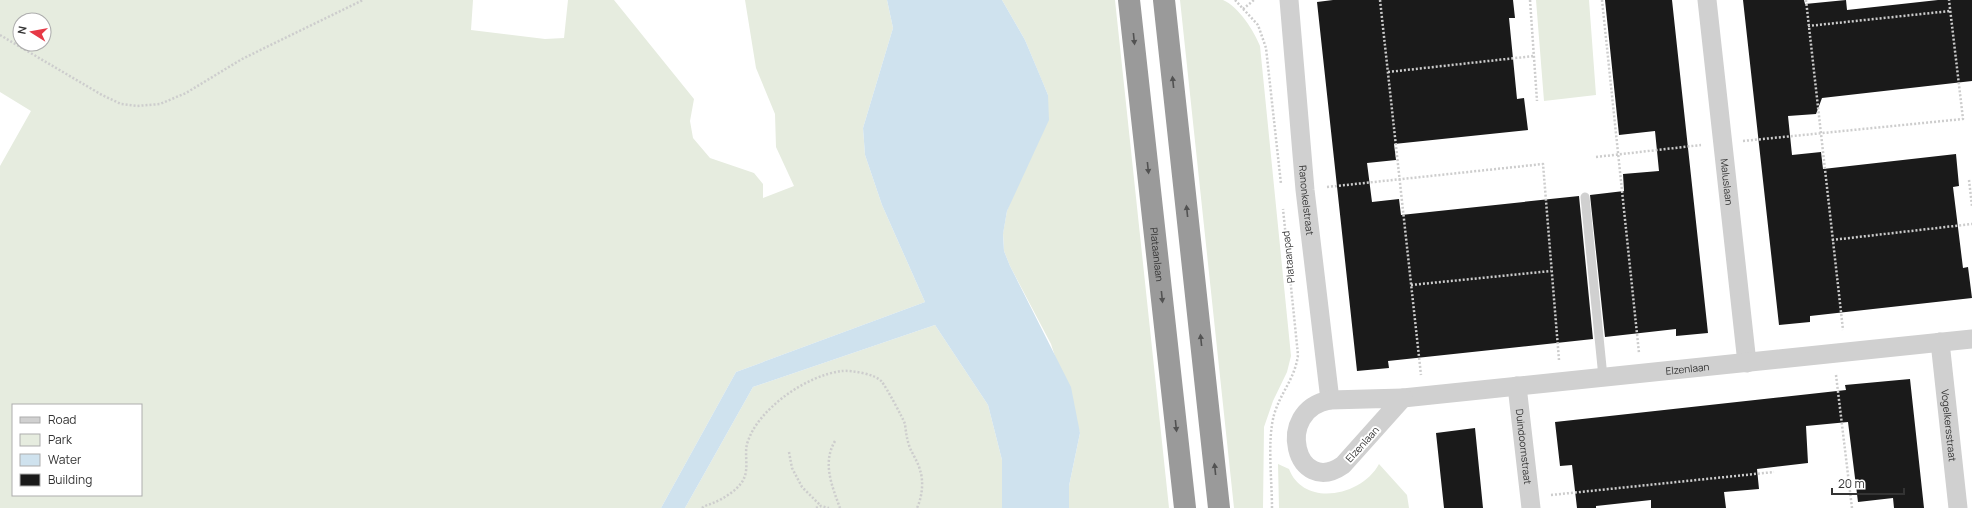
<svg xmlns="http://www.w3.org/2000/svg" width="1972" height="508" viewBox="0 0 1972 508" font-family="Manrope,sans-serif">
  <rect width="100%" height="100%" fill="#fff"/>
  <path fill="#e6ecdf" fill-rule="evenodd" d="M 0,0 L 473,0 L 471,30 L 545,39 L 564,38 L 568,0 L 614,0 L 694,99 L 690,121 L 693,138 L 710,158 L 754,173 L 763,184 L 763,198 L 794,186 L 776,147 L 775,114 L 756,68 L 745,0 L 887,0 L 893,28 L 863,128 L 865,155 L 882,205 L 925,302 L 736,372 L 661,508 L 0,508 L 0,166 L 31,111 L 0,92 ZM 20,20 L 44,20 L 44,44 L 20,44 ZM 13,405 L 141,405 L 141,495 L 13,495 Z
    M 1002,0 L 1115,0 L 1169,508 L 1069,508 L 1069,486 L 1080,433 L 1051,344 L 1010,266 L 1004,251 L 1003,233 L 1007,211 L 1048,95 L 1025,40 Z
    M 1180,0 C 1188,0 1217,0 1223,0 C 1239,7 1254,31 1260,46 L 1291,356 L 1287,372 L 1273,401 L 1264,427 L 1263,508 L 1234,508 Z
    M 1536,0 L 1589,0 L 1596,95 L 1544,101 Z
    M 935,325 L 988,405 L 1002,460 L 1002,508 L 685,508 L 753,387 Z
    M 1278,464 L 1289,469 C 1304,508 1362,496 1379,464 L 1407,495 L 1409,508 L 1279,508 Z"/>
  <path fill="#cfe2ee" d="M 887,0 L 1002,0 L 1025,40 L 1041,78 L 1048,95 L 1049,120 L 1007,211 L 1003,234 L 1004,251 L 1010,266 L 1071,387 L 1080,433 L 1069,486 L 1069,508 L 1002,508 L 1002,460 L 988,405 L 935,325 L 753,387 L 685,508 L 661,508 L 736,372 L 925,302 L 882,205 L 865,155 L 863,128 L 893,28 Z"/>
  <path fill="#1a1a1a" d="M 1333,0 L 1513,0 L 1515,18 L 1509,18 L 1517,99 L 1524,98 L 1528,130 L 1394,144 L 1396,160 L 1367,163 L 1372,202 L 1399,199 L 1401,215 L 1579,196 L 1593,339 L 1388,361 L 1389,368 L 1357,371 L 1317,2 Z
    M 1605,0 L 1672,0 L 1708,333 L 1676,336 L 1676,329 L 1605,337 L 1590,195 L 1624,191 L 1623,174 L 1659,171 L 1655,131 L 1619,135 Z
    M 1743,0 L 1804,0 L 1805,4 L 1846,0 L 1847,10 L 1938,0 L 1972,0 L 1972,81 L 1822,98 L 1816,114 L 1788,116 L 1792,155 L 1821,152 L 1823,169 L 1956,154 L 1959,186 L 1953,187 L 1963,268 L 1968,267 L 1972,298 L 1810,316 L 1810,322 L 1779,325 Z
    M 1910,379 L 1924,508 L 1894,508 L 1893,498 L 1858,502 L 1848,422 L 1806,426 L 1808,463 L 1757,469 L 1759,489 L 1724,492 L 1726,508 L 1651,508 L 1651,500 L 1596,506 L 1596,508 L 1577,508 L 1572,465 L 1560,466 L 1555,422 L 1846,390 L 1845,385 Z
    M 1475,428 L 1483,508 L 1444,508 L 1436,433 Z"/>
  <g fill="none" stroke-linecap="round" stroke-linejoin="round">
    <path stroke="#cdcdcd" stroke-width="2.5" stroke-dasharray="2 2" stroke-linecap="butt" d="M 1235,0 L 1258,25 L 1266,48 L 1281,184
      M 1380,0 L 1421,375
      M 1530,0 L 1537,101
      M 1602,0 L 1639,353
      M 1806,0 L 1843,330
      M 1243,9 L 1254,0
      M 1808,26 L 1950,11
      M 0,35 L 102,95 L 121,104 L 137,106 L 160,104 L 186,93 L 242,59 L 363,0
      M 1388,72 L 1534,56
      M 1743,141 L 1963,119 L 1949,0
      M 1596,157 L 1701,145
      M 1969,180 L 1972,206
      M 1327,187 L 1543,164 L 1559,360
      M 1832,240 L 1972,224
      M 1411,285 L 1551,271
      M 1836,375 L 1852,508
      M 835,441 C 822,463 832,486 840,508
      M 789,452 L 792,468 L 802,487 L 821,506
      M 1551,495 L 1774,472
      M 702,508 C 705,505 709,505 713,503 C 723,499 736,491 742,482 C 750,470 744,456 747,444 C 757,409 807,375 842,371 C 851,370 876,374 882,382 C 886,387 903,418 905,424 C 906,433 907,440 910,448 C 913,455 918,462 920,470 C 924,482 922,497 917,508
      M 816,508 L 821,506 L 829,508
      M 1272,508 C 1272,481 1267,440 1274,415 C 1280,393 1295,379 1298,355 L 1283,209"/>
    <path stroke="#d0d0d0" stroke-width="9" d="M 1585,197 L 1603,377"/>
    <g stroke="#d0d0d0" stroke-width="19">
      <path id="s1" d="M 1289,0 L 1305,190 L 1330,400"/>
      <path id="s2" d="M 1707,0 L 1747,363"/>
      <path id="s3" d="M 1940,342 L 1958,508"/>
      <path id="s4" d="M 1517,386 L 1531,508"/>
      <path id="s5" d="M 1403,398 L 1972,339"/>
      <path d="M 1403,398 L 1343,465 C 1296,498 1273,410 1330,400 Z"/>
    </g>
    <g stroke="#9a9a9a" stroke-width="22">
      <path id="s6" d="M 1129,0 L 1185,508"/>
      <path d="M 1164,0 L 1219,508"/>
    </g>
  </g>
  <defs><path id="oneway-solid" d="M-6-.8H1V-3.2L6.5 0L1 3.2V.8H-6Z"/></defs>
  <g fill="#525252">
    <use href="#oneway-solid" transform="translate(1134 39) rotate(84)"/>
    <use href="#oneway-solid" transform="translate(1173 82) rotate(-96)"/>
    <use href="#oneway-solid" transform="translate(1148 168) rotate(84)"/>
    <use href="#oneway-solid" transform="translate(1187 211) rotate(-96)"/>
    <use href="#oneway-solid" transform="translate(1162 297) rotate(84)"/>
    <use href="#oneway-solid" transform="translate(1201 340) rotate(-96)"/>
    <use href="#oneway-solid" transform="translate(1176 426) rotate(84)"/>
    <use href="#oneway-solid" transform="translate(1215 469) rotate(-96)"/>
  </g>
  <g text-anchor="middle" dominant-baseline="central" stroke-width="4" stroke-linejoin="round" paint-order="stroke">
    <g font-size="10" fill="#333" stroke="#fff">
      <text stroke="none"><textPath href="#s2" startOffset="183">Maluslaan</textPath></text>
      <text stroke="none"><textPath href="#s1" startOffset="201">Ranonkelstraat</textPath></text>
      <text stroke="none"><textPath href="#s6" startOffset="256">Plataanlaan</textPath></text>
      <text transform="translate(1288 257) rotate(-96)">Plataanpad</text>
      <text stroke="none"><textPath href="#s5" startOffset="286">Elzenlaan</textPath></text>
      <text stroke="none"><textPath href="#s3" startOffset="84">Vogelkersstraat</textPath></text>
      <text transform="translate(1362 444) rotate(-48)">Elzenlaan</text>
      <text stroke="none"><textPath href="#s4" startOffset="61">Duindoornstraat</textPath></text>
    </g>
  </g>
  <rect x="12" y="404" width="130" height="92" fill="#ffffff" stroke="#adadad"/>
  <rect x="20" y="417" width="20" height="6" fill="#d0d0d0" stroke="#adadad"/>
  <text x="48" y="424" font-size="12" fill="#333333">Road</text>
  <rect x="20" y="434" width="20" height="12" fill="#e6ecdf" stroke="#adadad"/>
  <text x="48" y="444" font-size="12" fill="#333333">Park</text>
  <rect x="20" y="454" width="20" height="12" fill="#cfe2ee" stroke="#adadad"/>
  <text x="48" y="464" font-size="12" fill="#333333">Water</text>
  <rect x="20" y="474" width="20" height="12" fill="#1a1a1a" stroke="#adadad"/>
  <text x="48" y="484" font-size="12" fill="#333333">Building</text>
  <g transform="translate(32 32) rotate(281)"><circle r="19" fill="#ffffff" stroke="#adadad"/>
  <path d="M0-3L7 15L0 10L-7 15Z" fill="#e63946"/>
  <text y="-6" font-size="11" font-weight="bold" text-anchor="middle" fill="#333333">N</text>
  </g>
  <path d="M1832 488v6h72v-6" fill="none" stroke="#333333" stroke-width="2"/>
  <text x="1838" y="488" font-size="12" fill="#333333" stroke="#ffffff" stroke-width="3" paint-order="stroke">20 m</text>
</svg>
